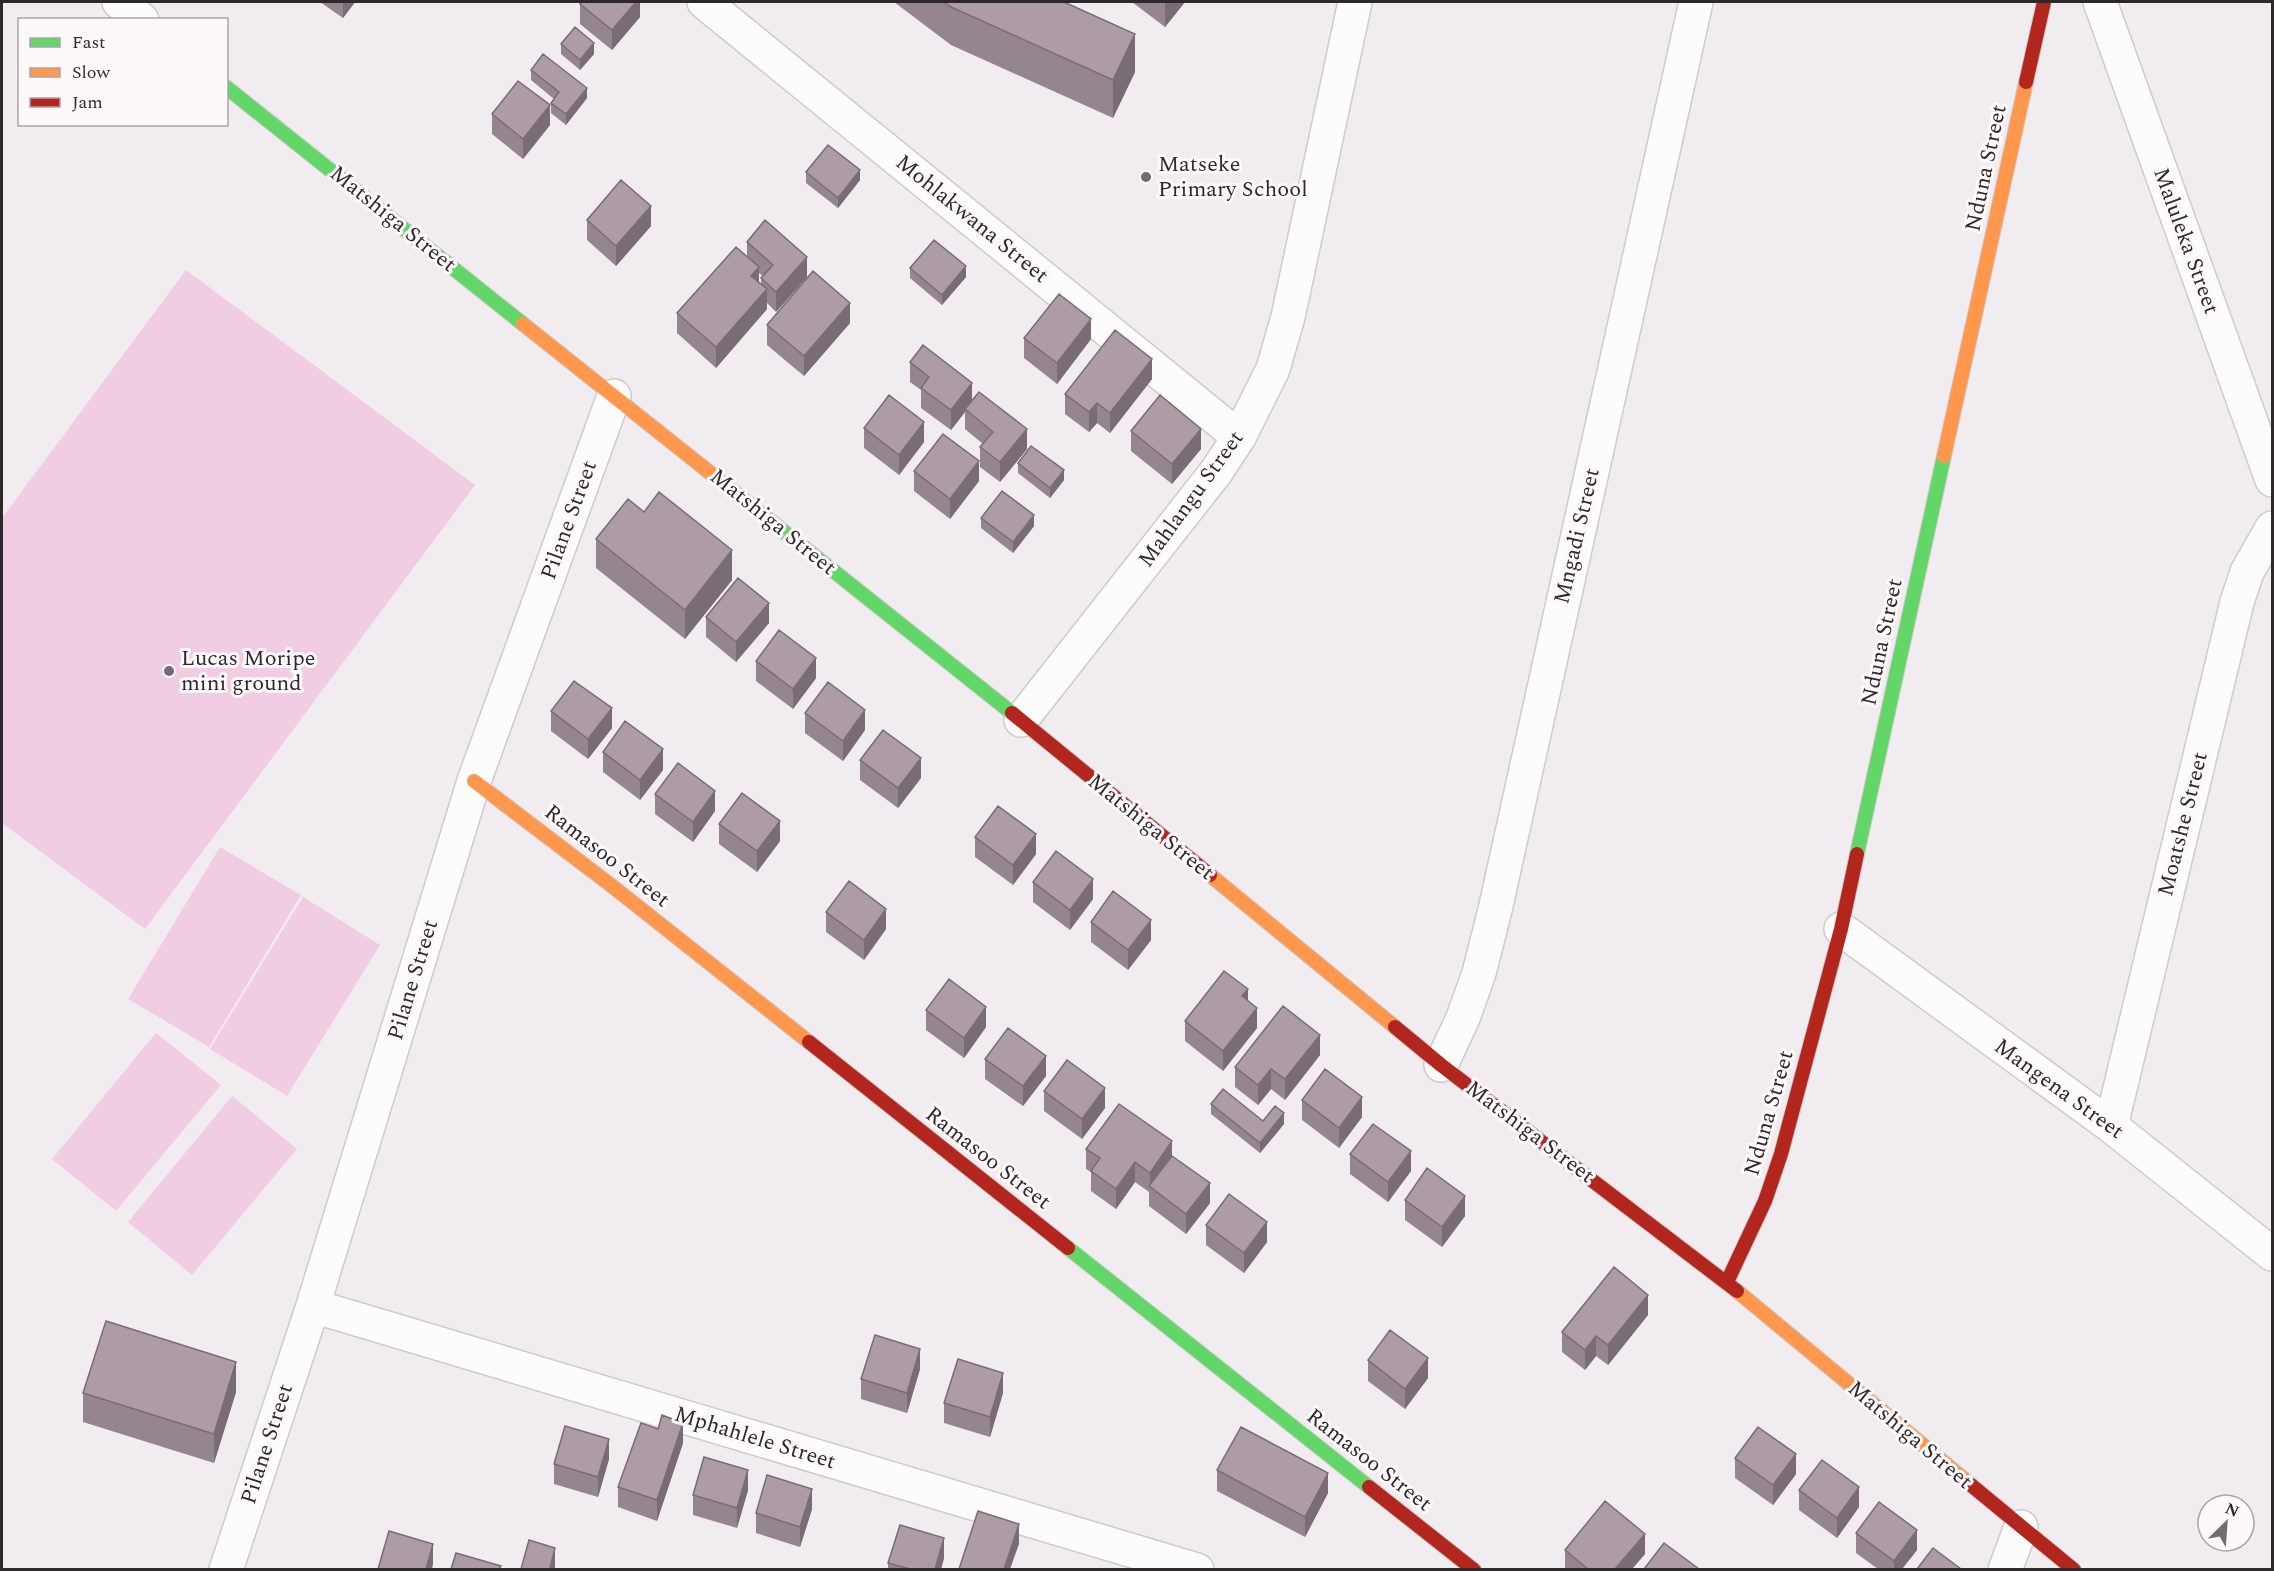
<svg xmlns="http://www.w3.org/2000/svg" width="2274" height="1571" viewBox="0 0 2274 1571" font-family="Spectral,serif">
  <rect width="100%" height="100%" fill="#f1ecef"/>
  <path fill="#f0cde2" d="M 186,270 L 475,485 L 145,929 L 2,823 L 2,518 Z
    M 220,847 L 301,895 L 209,1047 L 128,999 Z
    M 303,897 L 380,945 L 287,1096 L 210,1049 Z
    M 156,1033 L 221,1085 L 116,1211 L 52,1159 Z
    M 232,1096 L 297,1149 L 192,1275 L 128,1222 Z"/>
  <g fill="none" stroke-linecap="round" stroke-linejoin="round">
    <g stroke="#cecacd" stroke-width="36">
      <path id="street" d="M 119,2 L 142,20
        M 704,2 L 1239,437
        M 2100,2 L 2272,480
        M 1021,720 L 1216,472 L 1239,437 L 1273,369 L 1288,317 L 1355,2
        M 1841,929 L 2111,1126 L 2272,1254
        M 1441,1065 L 1463,1018 L 1479,973 L 1495,910 L 1696,2
        M 2111,1126 L 2237,602 L 2247,572 L 2272,528
        M 313,1306 L 1197,1570
        M 226,1570 L 313,1306 L 474,781 L 614,396
        M 2005,1570 L 2021,1527"/>
    </g>
    <g stroke="#cecacd" stroke-width="16">
      <path id="fast" d="M 226,87 L 523,324
        M 743,499 L 1012,713
        M 1857,854 L 1944,456
        M 1068,1248 L 1369,1487"/>
    </g>
    <g stroke="#cecacd" stroke-width="16">
      <path id="slow" d="M 523,324 L 743,499
        M 1944,456 L 2026,82
        M 474,781 L 612,886 L 809,1042
        M 1210,875 L 1395,1027
        M 1737,1291 L 1971,1485"/>
    </g>
    <g stroke="#cecacd" stroke-width="16">
      <path id="jam" d="M 2026,82 L 2044,2
        M 1012,713 L 1210,875
        M 1395,1027 L 1441,1065 L 1737,1291
        M 809,1042 L 1068,1248
        M 1727,1282 L 1765,1201 L 1781,1154 L 1841,929 L 1857,854
        M 1971,1485 L 2074,1570
        M 1369,1487 L 1474,1570"/>
    </g>
    <use href="#street" stroke="#fdfcfd" stroke-width="33"/>
    <use href="#fast" stroke="#63d668" stroke-width="14"/>
    <use href="#slow" stroke="#ff974d" stroke-width="14"/>
    <use href="#jam" stroke="#b3261e" stroke-width="14"/>
  </g>
  <path fill="#95858f" fill-rule="evenodd" d="M 320,2 L 355,2 L 343,18 Z
    M 640,2 L 640,17 L 612,50 L 580,24 L 580,4 Z
    M 894,2 L 1064,2 L 1135,72 L 1113,118 L 951,45 Z
    M 1132,2 L 1185,2 L 1165,27 Z
    M 561,44 L 594,54 L 580,70 L 561,54 Z
    M 531,70 L 587,98 L 566,125 L 551,113 L 551,103 L 554,99 L 531,80 Z
    M 492,114 L 550,125 L 523,159 L 492,134 Z
    M 806,172 L 860,180 L 838,208 L 806,183 Z
    M 587,220 L 651,226 L 616,266 L 587,240 Z
    M 747,242 L 807,277 L 776,312 L 767,303 L 767,309 L 716,368 L 677,333 L 677,313 L 747,256 ZM 759,273 L 763,276 L 761,278 L 761,284 L 759,282 Z
    M 910,268 L 966,277 L 942,305 L 910,278 Z
    M 850,323 L 804,376 L 767,345 L 767,325 Z
    M 1024,338 L 1091,339 L 1057,384 L 1024,358 Z
    M 910,362 L 972,400 L 1027,449 L 1000,482 L 980,467 L 980,447 L 983,444 L 965,429 L 965,412 L 951,430 L 921,408 L 921,390 L 910,382 Z
    M 1152,379 L 1110,433 L 1097,423 L 1089,432 L 1065,414 L 1065,394 Z
    M 864,428 L 924,442 L 899,475 L 864,448 Z
    M 1131,431 L 1201,449 L 1172,484 L 1131,451 Z
    M 1018,463 L 1064,480 L 1050,498 L 1018,473 Z
    M 914,471 L 979,481 L 950,519 L 914,491 Z
    M 644,512 L 732,580 L 685,639 L 596,568 L 596,539 Z
    M 981,518 L 1034,526 L 1013,553 L 981,528 Z
    M 706,617 L 769,623 L 736,662 L 706,637 Z
    M 756,661 L 816,678 L 793,709 L 756,681 Z
    M 551,711 L 612,728 L 588,759 L 551,731 Z
    M 805,713 L 865,730 L 843,761 L 805,733 Z
    M 603,752 L 663,770 L 640,800 L 603,772 Z
    M 860,760 L 921,778 L 898,808 L 860,780 Z
    M 655,794 L 715,811 L 693,842 L 655,814 Z
    M 719,824 L 780,841 L 757,872 L 719,844 Z
    M 975,837 L 1036,854 L 1013,885 L 975,857 Z
    M 1033,882 L 1093,899 L 1070,930 L 1033,902 Z
    M 826,912 L 886,929 L 864,960 L 826,932 Z
    M 1091,922 L 1151,940 L 1128,970 L 1091,942 Z
    M 926,1010 L 986,1027 L 964,1058 L 926,1030 Z
    M 1185,1021 L 1257,1028 L 1223,1071 L 1185,1041 Z
    M 1320,1055 L 1285,1100 L 1271,1089 L 1258,1105 L 1235,1087 L 1235,1067 Z
    M 985,1059 L 1046,1076 L 1023,1106 L 985,1079 Z
    M 1044,1091 L 1105,1108 L 1082,1139 L 1044,1111 Z
    M 1302,1100 L 1362,1117 L 1339,1148 L 1302,1120 Z
    M 1211,1104 L 1263,1121 L 1284,1124 L 1260,1153 L 1211,1114 Z
    M 1086,1149 L 1172,1156 L 1210,1203 L 1186,1234 L 1149,1206 L 1149,1192 L 1135,1182 L 1116,1209 L 1091,1191 L 1091,1172 L 1086,1169 Z
    M 1350,1154 L 1411,1171 L 1388,1202 L 1350,1174 Z
    M 1405,1200 L 1465,1216 L 1442,1247 L 1405,1220 Z
    M 1206,1225 L 1267,1242 L 1244,1273 L 1206,1245 Z
    M 1648,1315 L 1608,1365 L 1596,1356 L 1585,1370 L 1562,1352 L 1562,1332 Z
    M 1368,1360 L 1428,1378 L 1405,1409 L 1368,1381 Z
    M 920,1369 L 907,1413 L 861,1399 L 861,1379 Z
    M 236,1392 L 214,1463 L 83,1422 L 83,1393 Z
    M 1003,1393 L 990,1437 L 944,1423 L 944,1403 Z
    M 683,1443 L 657,1521 L 618,1507 L 618,1487 Z
    M 1735,1458 L 1796,1474 L 1773,1505 L 1735,1478 Z
    M 609,1459 L 598,1497 L 554,1484 L 554,1464 Z
    M 1217,1470 L 1328,1493 L 1305,1537 L 1217,1491 Z
    M 748,1490 L 737,1528 L 693,1515 L 693,1495 Z
    M 1799,1490 L 1859,1507 L 1837,1538 L 1799,1510 Z
    M 812,1509 L 800,1547 L 756,1533 L 756,1513 Z
    M 1856,1533 L 1917,1550 L 1902,1569 L 1878,1569 L 1856,1553 Z
    M 1565,1550 L 1645,1554 L 1632,1569 L 1565,1569 Z
    M 944,1558 L 941,1569 L 888,1569 L 888,1563 Z"/>
  <path fill="#796c74" d="M 343,2 L 355,2 L 343,18 Z
    M 636,2 L 640,2 L 640,17 L 612,50 L 612,30 Z
    M 1165,2 L 1185,2 L 1165,27 Z
    M 1135,34 L 1135,72 L 1113,118 L 1113,80 Z
    M 594,43 L 594,54 L 580,70 L 580,60 Z
    M 587,88 L 587,98 L 566,125 L 566,114 Z
    M 550,105 L 550,125 L 523,159 L 523,139 Z
    M 860,170 L 860,180 L 838,208 L 838,198 Z
    M 651,206 L 651,226 L 616,266 L 616,246 Z
    M 807,257 L 807,277 L 776,312 L 776,292 Z
    M 966,266 L 966,277 L 942,305 L 942,295 Z
    M 759,267 L 759,287 L 751,276 Z
    M 767,289 L 767,309 L 716,368 L 716,347 Z
    M 850,303 L 850,323 L 804,376 L 804,356 Z
    M 1091,319 L 1091,339 L 1057,384 L 1057,363 Z
    M 1152,359 L 1152,379 L 1110,433 L 1110,413 Z
    M 972,383 L 972,403 L 965,409 L 965,412 L 951,430 L 951,410 Z
    M 1097,403 L 1097,423 L 1089,432 L 1089,412 Z
    M 924,422 L 924,442 L 899,475 L 899,455 Z
    M 1027,429 L 1027,449 L 1000,482 L 1000,462 Z
    M 1201,429 L 1201,449 L 1172,484 L 1172,464 Z
    M 979,461 L 979,481 L 950,519 L 950,499 Z
    M 1064,470 L 1064,480 L 1050,498 L 1050,488 Z
    M 1034,515 L 1034,526 L 1013,553 L 1013,542 Z
    M 732,550 L 732,580 L 685,639 L 685,610 Z
    M 769,603 L 769,623 L 736,662 L 736,642 Z
    M 816,658 L 816,678 L 793,709 L 793,689 Z
    M 612,708 L 612,728 L 588,759 L 588,739 Z
    M 865,710 L 865,730 L 843,761 L 843,741 Z
    M 663,749 L 663,770 L 640,800 L 640,780 Z
    M 921,758 L 921,778 L 898,808 L 898,788 Z
    M 715,791 L 715,811 L 693,842 L 693,822 Z
    M 780,821 L 780,841 L 757,872 L 757,851 Z
    M 1036,834 L 1036,854 L 1013,885 L 1013,865 Z
    M 1093,879 L 1093,899 L 1070,930 L 1070,910 Z
    M 886,909 L 886,929 L 864,960 L 864,940 Z
    M 1151,920 L 1151,940 L 1128,970 L 1128,950 Z
    M 1248,989 L 1248,1009 L 1242,996 Z
    M 986,1007 L 986,1027 L 964,1058 L 964,1038 Z
    M 1257,1008 L 1257,1028 L 1223,1071 L 1223,1051 Z
    M 1320,1035 L 1320,1055 L 1285,1100 L 1285,1079 Z
    M 1046,1056 L 1046,1076 L 1023,1106 L 1023,1086 Z
    M 1271,1069 L 1271,1089 L 1258,1105 L 1258,1085 Z
    M 1105,1088 L 1105,1108 L 1082,1139 L 1082,1119 Z
    M 1362,1097 L 1362,1117 L 1339,1148 L 1339,1128 Z
    M 1284,1113 L 1284,1124 L 1260,1153 L 1260,1143 Z
    M 1172,1141 L 1172,1161 L 1150,1187 L 1150,1173 Z
    M 1411,1151 L 1411,1171 L 1388,1202 L 1388,1182 Z
    M 1135,1162 L 1135,1182 L 1116,1209 L 1116,1189 Z
    M 1210,1183 L 1210,1203 L 1186,1234 L 1186,1214 Z
    M 1465,1196 L 1465,1216 L 1442,1247 L 1442,1227 Z
    M 1267,1222 L 1267,1242 L 1244,1273 L 1244,1253 Z
    M 1648,1295 L 1648,1315 L 1608,1365 L 1608,1345 Z
    M 1596,1336 L 1596,1356 L 1585,1370 L 1585,1350 Z
    M 920,1349 L 920,1369 L 907,1413 L 907,1393 Z
    M 1428,1358 L 1428,1378 L 1405,1409 L 1405,1389 Z
    M 236,1362 L 236,1392 L 214,1463 L 214,1434 Z
    M 1003,1373 L 1003,1393 L 990,1437 L 990,1417 Z
    M 683,1423 L 683,1443 L 657,1521 L 657,1500 Z
    M 609,1439 L 609,1459 L 598,1497 L 598,1477 Z
    M 1796,1454 L 1796,1474 L 1773,1505 L 1773,1485 Z
    M 748,1470 L 748,1490 L 737,1528 L 737,1508 Z
    M 1328,1473 L 1328,1493 L 1305,1537 L 1305,1517 Z
    M 1859,1487 L 1859,1507 L 1837,1538 L 1837,1518 Z
    M 812,1489 L 812,1509 L 800,1547 L 800,1527 Z
    M 1019,1524 L 1019,1544 L 1010,1569 L 1004,1569 Z
    M 1917,1530 L 1917,1550 L 1902,1569 L 1894,1569 L 1894,1561 Z
    M 1645,1534 L 1645,1554 L 1632,1569 L 1615,1569 Z
    M 944,1538 L 944,1558 L 941,1569 L 935,1569 Z
    M 433,1544 L 433,1564 L 432,1569 L 426,1569 Z
    M 555,1548 L 555,1569 L 550,1569 Z"/>
  <path fill="#ad9ba6" stroke="#796c74" stroke-width="1.5" d="M 583,2 L 636,2 L 612,30 L 580,4 Z
    M 944,2 L 1064,2 L 1135,34 L 1113,80 L 951,7 Z
    M 575,27 L 594,43 L 580,60 L 561,44 Z
    M 543,54 L 587,88 L 566,114 L 551,103 L 559,92 L 531,70 Z
    M 518,81 L 550,105 L 523,139 L 492,114 Z
    M 828,145 L 860,170 L 838,198 L 806,172 Z
    M 621,180 L 651,206 L 616,246 L 587,220 Z
    M 765,220 L 807,257 L 776,292 L 761,278 L 773,265 L 747,242 Z
    M 934,240 L 966,266 L 942,295 L 910,268 Z
    M 736,247 L 759,267 L 751,276 L 767,289 L 716,347 L 677,313 Z
    M 813,271 L 850,303 L 804,356 L 767,325 Z
    M 1059,294 L 1091,319 L 1057,363 L 1024,338 Z
    M 1115,330 L 1152,359 L 1110,413 L 1097,403 L 1089,412 L 1065,394 Z
    M 923,345 L 972,383 L 951,410 L 921,388 L 929,377 L 910,362 Z
    M 979,392 L 1027,429 L 1000,462 L 980,447 L 993,432 L 965,409 Z
    M 889,395 L 924,422 L 899,455 L 864,428 Z
    M 1160,395 L 1201,429 L 1172,464 L 1131,431 Z
    M 943,434 L 979,461 L 950,499 L 914,471 Z
    M 1031,446 L 1064,470 L 1050,488 L 1018,463 Z
    M 1002,491 L 1034,515 L 1013,542 L 981,518 Z
    M 659,492 L 732,550 L 685,610 L 596,539 L 628,499 L 644,512 Z
    M 738,578 L 769,603 L 736,642 L 706,617 Z
    M 779,630 L 816,658 L 793,689 L 756,661 Z
    M 574,681 L 612,708 L 588,739 L 551,711 Z
    M 828,682 L 865,710 L 843,741 L 805,713 Z
    M 625,721 L 663,749 L 640,780 L 603,752 Z
    M 883,730 L 921,758 L 898,788 L 860,760 Z
    M 678,763 L 715,791 L 693,822 L 655,794 Z
    M 742,793 L 780,821 L 757,851 L 719,824 Z
    M 998,806 L 1036,834 L 1013,865 L 975,837 Z
    M 1056,851 L 1093,879 L 1070,910 L 1033,882 Z
    M 849,881 L 886,909 L 864,940 L 826,912 Z
    M 1113,891 L 1151,920 L 1128,950 L 1091,922 Z
    M 1224,971 L 1248,989 L 1242,996 L 1257,1008 L 1223,1051 L 1185,1021 Z
    M 949,979 L 986,1007 L 964,1038 L 926,1010 Z
    M 1283,1006 L 1320,1035 L 1285,1079 L 1271,1069 L 1258,1085 L 1235,1067 Z
    M 1008,1028 L 1046,1056 L 1023,1086 L 985,1059 Z
    M 1067,1060 L 1105,1088 L 1082,1119 L 1044,1091 Z
    M 1325,1069 L 1362,1097 L 1339,1128 L 1302,1100 Z
    M 1223,1089 L 1263,1121 L 1275,1106 L 1284,1113 L 1260,1143 L 1211,1104 Z
    M 1119,1104 L 1172,1141 L 1150,1173 L 1135,1162 L 1116,1189 L 1091,1171 L 1100,1158 L 1086,1149 Z
    M 1373,1124 L 1411,1151 L 1388,1182 L 1350,1154 Z
    M 1172,1156 L 1210,1183 L 1186,1214 L 1149,1186 Z
    M 1427,1168 L 1465,1196 L 1442,1227 L 1405,1200 Z
    M 1229,1194 L 1267,1222 L 1244,1253 L 1206,1225 Z
    M 1614,1267 L 1648,1295 L 1608,1345 L 1596,1336 L 1585,1350 L 1562,1332 Z
    M 106,1321 L 236,1362 L 214,1434 L 83,1393 Z
    M 1390,1330 L 1428,1358 L 1405,1389 L 1368,1360 Z
    M 875,1335 L 920,1349 L 907,1393 L 861,1379 Z
    M 958,1359 L 1003,1373 L 990,1417 L 944,1403 Z
    M 662,1415 L 683,1423 L 657,1500 L 618,1487 L 641,1423 L 658,1429 Z
    M 565,1426 L 609,1439 L 598,1477 L 554,1464 Z
    M 1241,1427 L 1328,1473 L 1305,1517 L 1217,1470 Z
    M 1758,1427 L 1796,1454 L 1773,1485 L 1735,1458 Z
    M 704,1457 L 748,1470 L 737,1508 L 693,1495 Z
    M 1822,1460 L 1859,1487 L 1837,1518 L 1799,1490 Z
    M 767,1475 L 812,1489 L 800,1527 L 756,1513 Z
    M 1605,1501 L 1645,1534 L 1615,1569 L 1588,1569 L 1565,1550 Z
    M 1879,1502 L 1917,1530 L 1894,1561 L 1856,1533 Z
    M 978,1511 L 1019,1524 L 1004,1569 L 959,1569 Z
    M 900,1525 L 944,1538 L 935,1569 L 910,1569 L 888,1563 Z
    M 389,1531 L 433,1544 L 426,1569 L 378,1569 Z
    M 529,1540 L 555,1548 L 550,1568 L 557,1569 L 521,1569 Z
    M 1664,1543 L 1699,1569 L 1644,1569 Z
    M 1933,1548 L 1961,1569 L 1917,1569 Z
    M 456,1553 L 501,1566 L 499,1569 L 451,1569 Z"/>
  <g fill="#726d70" stroke="#fef8fb" stroke-width="2">
    <circle cx="1146" cy="177" r="6"/>
    <circle cx="169" cy="671" r="6"/>
  </g>
  <g text-anchor="middle" dominant-baseline="central" stroke-width="6" stroke-linejoin="round" paint-order="stroke">
    <g font-size="22" fill="#2d292b" stroke="#fef8fb" text-anchor="start">
      <text x="1158" y="164">Matseke<tspan x="1158" dy="25">Primary School</tspan></text>
      <text x="181" y="658">Lucas Moripe<tspan x="181" dy="25">mini ground</tspan></text>
    </g>
    <g font-size="22" fill="#2d292b" stroke="#fef8fb">
      <text transform="translate(1986 168) rotate(-78)">Nduna Street</text>
      <text transform="translate(393 219) rotate(39)">Matshiga Street</text>
      <text transform="translate(972 219) rotate(39)">Mohlakwana Street</text>
      <text transform="translate(2186 241) rotate(70)">Maluleka Street</text>
      <text transform="translate(1191 499) rotate(-54)">Mahlangu Street</text>
      <text transform="translate(569 520) rotate(-70)">Pilane Street</text>
      <text transform="translate(773 522) rotate(39)">Matshiga Street</text>
      <text transform="translate(1577 536) rotate(-77)">Mngadi Street</text>
      <text transform="translate(1882 642) rotate(-78)">Nduna Street</text>
      <text transform="translate(2183 824) rotate(-76)">Moatshe Street</text>
      <text transform="translate(1151 827) rotate(39)">Matshiga Street</text>
      <text transform="translate(607 856) rotate(38)">Ramasoo Street</text>
      <text transform="translate(413 980) rotate(-73)">Pilane Street</text>
      <text transform="translate(2059 1089) rotate(36)">Mangena Street</text>
      <text transform="translate(1769 1113) rotate(-74)">Nduna Street</text>
      <text transform="translate(1530 1132) rotate(37)">Matshiga Street</text>
      <text transform="translate(988 1158) rotate(38)">Ramasoo Street</text>
      <text transform="translate(1910 1435) rotate(40)">Matshiga Street</text>
      <text transform="translate(755 1438) rotate(17)">Mphahlele Street</text>
      <text transform="translate(267 1444) rotate(-72)">Pilane Street</text>
      <text transform="translate(1369 1460) rotate(38)">Ramasoo Street</text>
    </g>
  </g>
  <rect width="2274" height="1571" fill="none" stroke="#2d292b" stroke-width="6"/>
  <rect x="18" y="18" width="210" height="108" fill="#fef8fb" stroke="#aaa5a8" stroke-width="1.5"/>
  <rect x="30" y="38" width="30" height="9" fill="#63d668" stroke="#aaa5a8" stroke-width="1.5"/>
  <text x="72" y="48" font-size="18" fill="#2d292b">Fast</text>
  <rect x="30" y="68" width="30" height="9" fill="#ff974d" stroke="#aaa5a8" stroke-width="1.5"/>
  <text x="72" y="78" font-size="18" fill="#2d292b">Slow</text>
  <rect x="30" y="98" width="30" height="9" fill="#b3261e" stroke="#aaa5a8" stroke-width="1.5"/>
  <text x="72" y="108" font-size="18" fill="#2d292b">Jam</text>
  <g transform="translate(2226 1523) rotate(25)"><circle r="28" fill="#fef8fb" stroke="#aaa5a8" stroke-width="1.5"/>
  <path d="M0-4.5L10 22L0 15L-10 22Z" fill="#726d70"/>
  <text y="-9" font-size="16" font-weight="bold" text-anchor="middle" fill="#2d292b">N</text>
  </g>
</svg>
